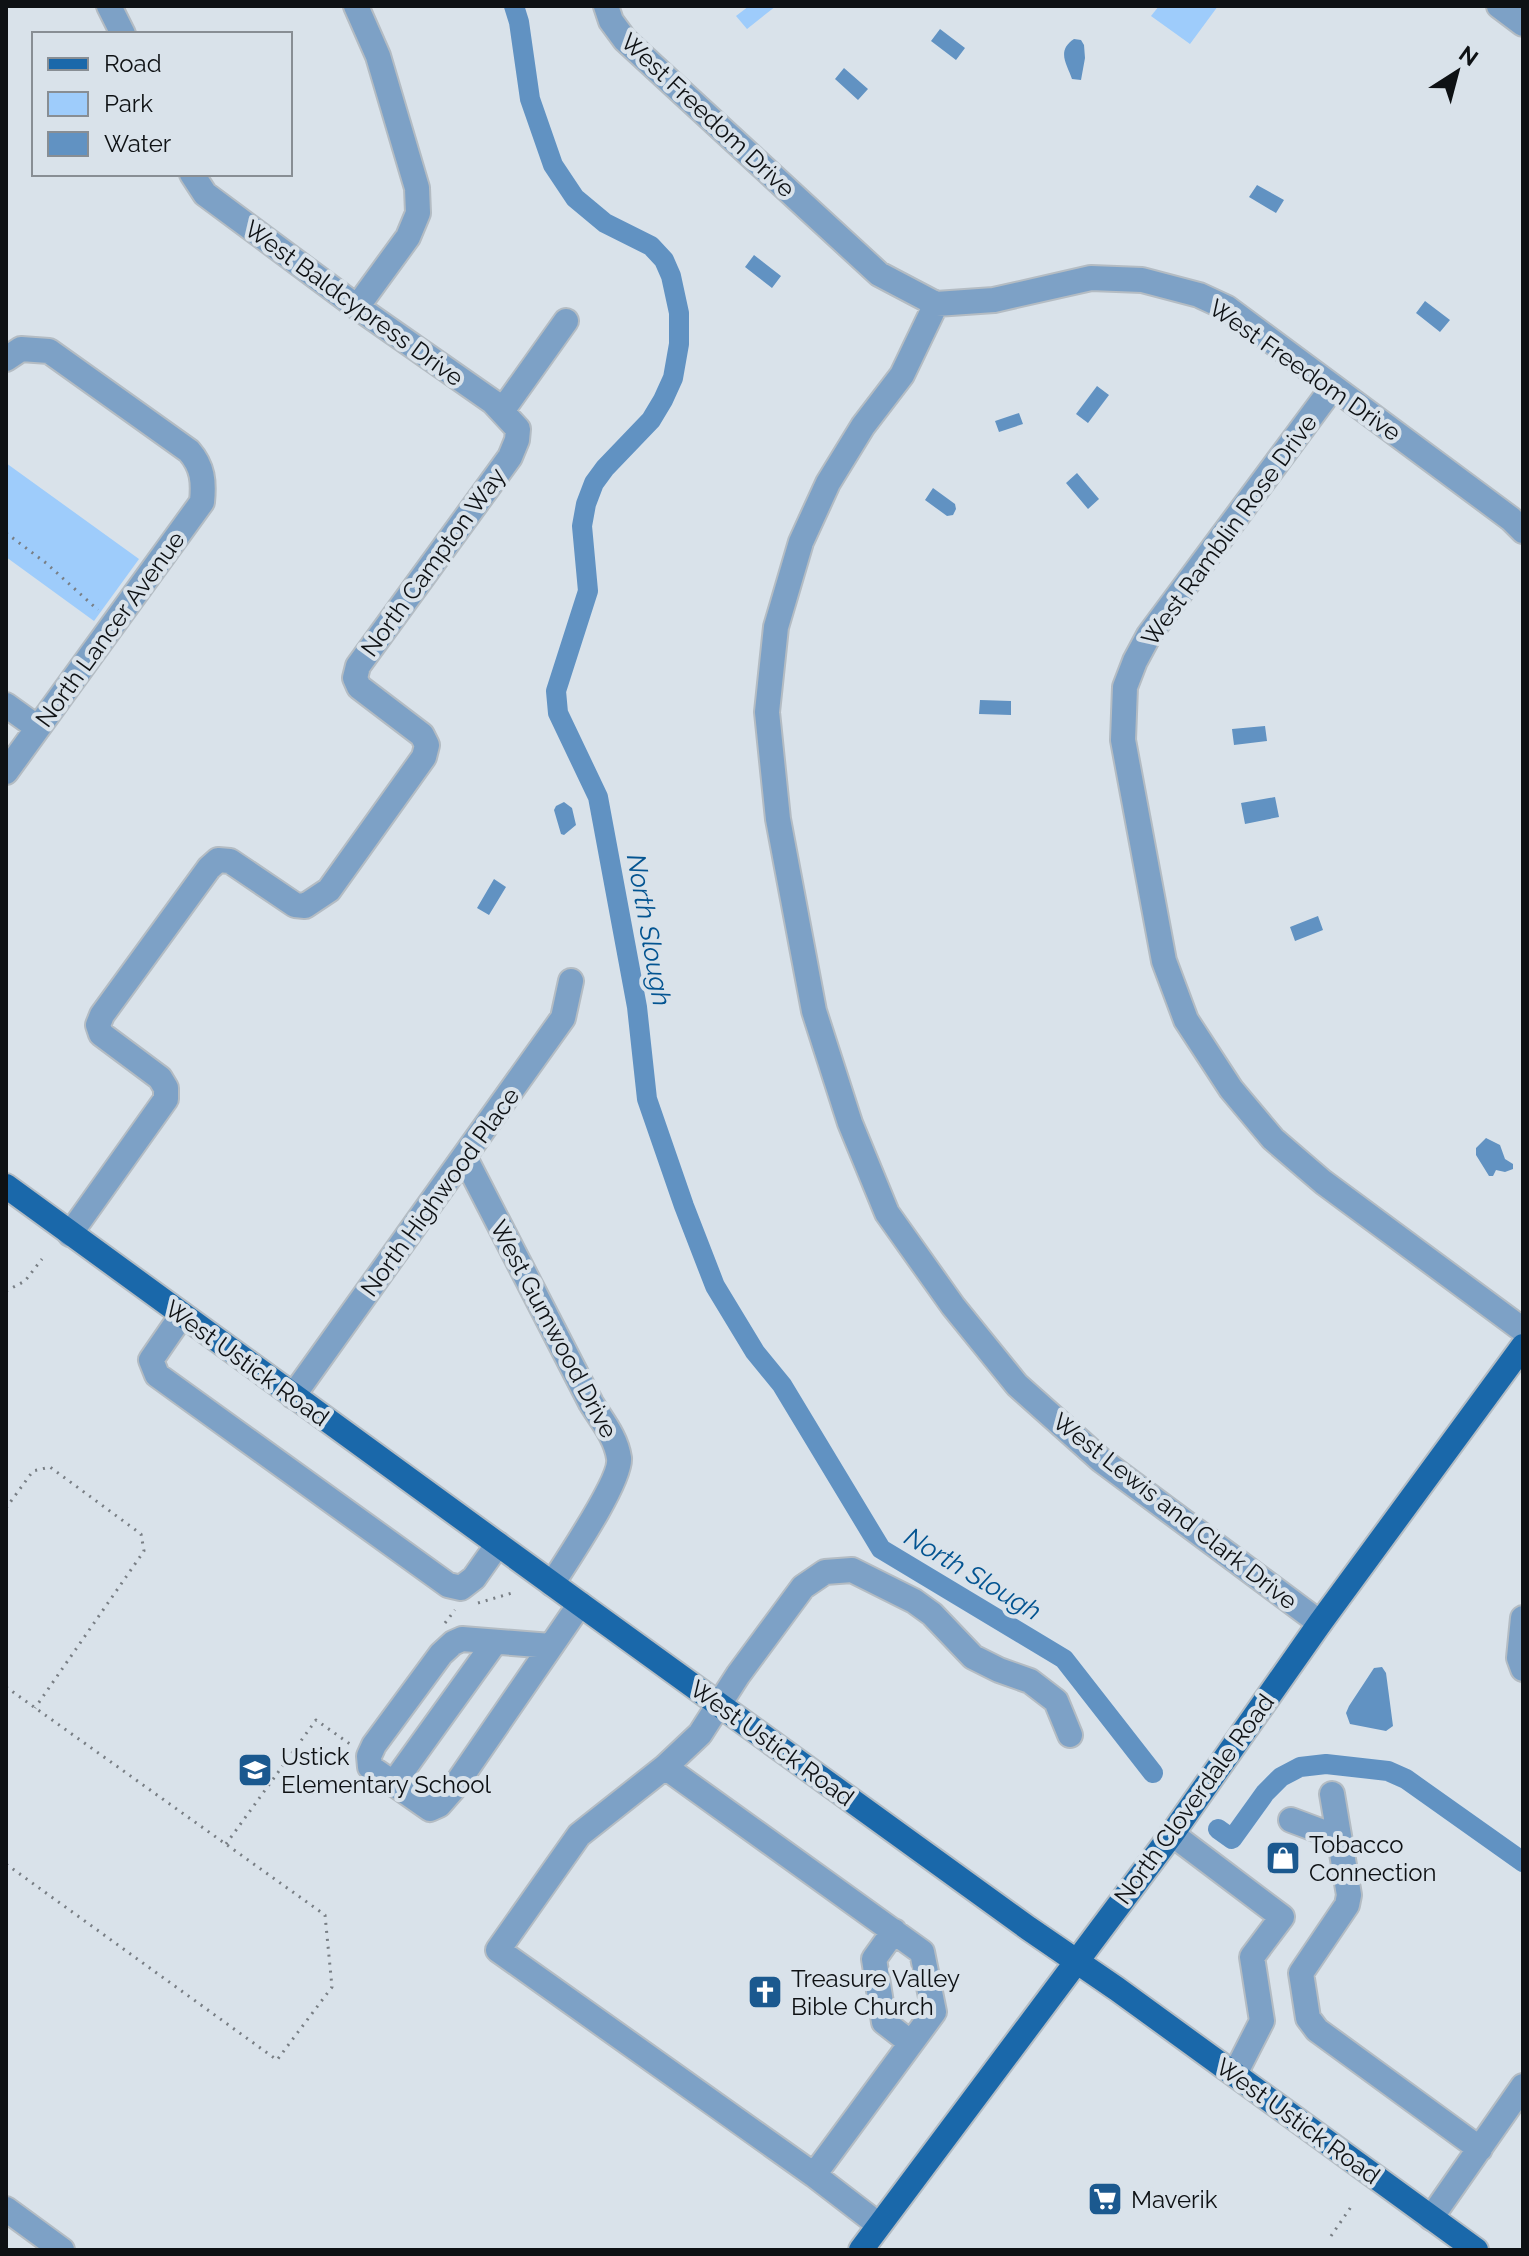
<svg xmlns="http://www.w3.org/2000/svg" width="1529" height="2256" viewBox="0 0 1529 2256" font-family="Raleway,sans-serif">
  <rect width="100%" height="100%" fill="#d9e2ea"/>
  <path fill="#9eccfb" d="M 749,6 L 776,6 L 747,29 L 736,16 Z
    M 1159,6 L 1218,6 L 1190,44 L 1151,16 Z
    M 6,463 L 139,559 L 94,621 L 6,557 Z"/>
  <path fill="#6192c2" d="M 940,29 L 965,48 L 956,60 L 931,41 Z
    M 1074,39 L 1081,40 L 1084,45 L 1085,58 L 1081,80 L 1072,79 C 1067,64 1056,51 1074,39 Z
    M 844,68 L 868,89 L 858,100 L 835,79 Z
    M 1257,185 L 1284,200 L 1276,213 L 1249,197 Z
    M 754,255 L 781,276 L 772,288 L 745,267 Z
    M 1425,301 L 1450,320 L 1440,332 L 1416,313 Z
    M 1097,386 L 1109,395 L 1088,423 L 1076,414 Z
    M 1019,413 L 1023,424 L 999,432 L 995,421 Z
    M 1077,473 L 1099,499 L 1088,509 L 1066,483 Z
    M 933,488 L 955,504 L 956,509 L 953,515 L 947,516 L 925,500 Z
    M 980,700 L 1011,701 L 1011,715 L 979,714 Z
    M 1265,726 L 1267,741 L 1234,745 L 1232,729 Z
    M 1275,797 L 1279,817 L 1245,824 L 1241,803 Z
    M 564,802 L 572,808 L 576,825 L 564,835 L 561,834 L 554,810 L 556,806 Z
    M 494,879 L 506,887 L 489,915 L 477,908 Z
    M 1318,916 L 1323,930 L 1295,941 L 1290,927 Z
    M 1486,1138 L 1500,1145 L 1505,1159 L 1513,1164 L 1513,1169 L 1505,1172 L 1496,1170 L 1493,1176 L 1489,1176 L 1476,1155 L 1476,1148 Z
    M 1382,1667 L 1386,1673 L 1393,1726 L 1386,1731 L 1350,1724 L 1346,1713 L 1349,1706 L 1374,1668 Z"/>
  <g fill="none" stroke-linecap="round" stroke-linejoin="round">
    <path stroke="#6192c2" stroke-width="20" d="M 514,6 L 519,22 L 530,99 L 553,165 L 575,198 L 605,223 L 651,246 L 664,260 L 671,276 L 679,313 L 679,344 L 673,378 L 663,400 L 651,420 L 605,468 L 594,483 L 586,504 L 582,526 L 588,591 L 556,691 L 558,713 L 598,797 L 637,1007 L 647,1099 L 684,1206 L 715,1286 L 755,1352 L 782,1385 L 881,1549 L 1064,1659 L 1153,1773
      M 1218,1829 L 1232,1839 L 1265,1793 L 1281,1777 L 1300,1767 L 1326,1764 L 1388,1771 L 1406,1779 L 1523,1862"/>
    <g stroke="#b4bcc3" stroke-width="28">
      <path id="minor" d="M 109,6 L 123,34
        M 356,6 L 378,56 L 417,188 L 418,213 L 408,237 L 357,307
        M 606,6 L 611,21 L 625,40 L 879,274 L 936,304 L 994,300 L 1091,278 L 1142,280 L 1199,295 L 1227,308 L 1511,519 L 1523,531
        M 1499,6 L 1523,24
        M 936,304 L 902,375 L 863,426 L 828,483 L 801,542 L 776,627 L 767,712 L 778,819 L 814,1011 L 850,1123 L 887,1213 L 953,1306 L 1017,1385 L 1101,1460 L 1320,1623
        M 6,359 L 21,349 L 49,351 L 189,451 C 203,467 204,482 202,502 L 6,772
        M 1333,387 L 1149,635 L 1135,661 L 1125,687 L 1123,740 L 1164,961 L 1186,1020 L 1231,1089 L 1273,1139 L 1323,1182 L 1523,1330
        M 502,411 L 566,321
        M 6,705 L 38,728
        M 465,1158 L 591,1403 C 602,1421 616,1437 619,1458 C 622,1479 566,1562 552,1584
        M 70,1234 L 166,1099 L 166,1088 L 160,1078 L 101,1034 L 98,1025 L 102,1015 L 209,868 L 218,860 L 230,861 L 295,905 L 305,906 L 329,890 L 424,757 L 427,745 L 422,735 L 359,687 L 355,678 L 358,666 L 510,457 L 517,440 L 518,429 L 493,402 L 357,307 L 205,194 L 192,174
        M 182,1315 L 151,1360 L 157,1375 L 448,1585 L 461,1588 L 474,1578 L 498,1544
        M 293,1396 L 563,1018 L 571,981
        M 1523,1618 L 1519,1658 L 1523,1669
        M 551,1646 L 462,1639 L 453,1643 L 441,1654 L 374,1745 L 369,1756 L 370,1767 L 430,1809 L 439,1805 L 453,1789 L 580,1604
        M 665,1767 L 922,1952 L 934,2012 L 814,2175 L 498,1950 L 579,1835 L 665,1767 L 700,1734 L 738,1675 L 803,1587 L 825,1572 L 852,1570 L 914,1601 L 932,1614 L 973,1657 L 999,1670 L 1030,1681 L 1056,1701 L 1070,1735
        M 393,1784 L 495,1642
        M 1332,1794 L 1349,1895 L 1347,1905 L 1301,1973 L 1308,2018 L 1317,2030 L 1480,2149
        M 1291,1820 L 1339,1838
        M 1172,1834 L 1282,1917 L 1252,1957 L 1262,2021 L 1235,2074
        M 894,1931 L 874,1959 L 884,2022 L 911,2043
        M 814,2175 L 879,2225
        M 6,2209 L 62,2250
        M 1431,2218 L 1523,2086"/>
    </g>
    <g stroke="#b4bcc3" stroke-width="28">
      <path id="major" d="M 6,1186 L 580,1604 L 1028,1928 L 1117,1989 L 1476,2250
        M 861,2250 L 1172,1834 L 1320,1623 L 1523,1346"/>
    </g>
    <path stroke="#787e84" stroke-width="3" stroke-dasharray="2 6" stroke-linecap="butt" d="M 6,533 L 46,563 L 98,610
      M 6,1291 L 25,1281 L 42,1259
      M 6,1508 L 33,1471 L 50,1467 L 141,1534 L 144,1551 L 35,1708
      M 478,1603 L 512,1593
      M 445,1623 L 455,1610
      M 6,1687 L 325,1915 L 332,1987 L 277,2060 L 6,1864
      M 226,1844 L 316,1720 L 350,1744
      M 1331,2236 L 1353,2204"/>
    <use href="#minor" stroke="#7da1c6" stroke-width="24"/>
    <use href="#major" stroke="#1a68aa" stroke-width="24"/>
  </g>
  <defs>
    <g id="school-square" transform="scale(1.8)"><rect x="-9" y="-9" width="18" height="18" rx="4" fill="#1b598f" stroke="#d9e2ea"/><path d="M0-5L7-2L0 1L-7-2ZM-4 1L0 2.5L4 1V4Q0 6-4 4Z" fill="#fff"/></g>
    <g id="shop-square" transform="scale(1.8)"><rect x="-9" y="-9" width="18" height="18" rx="4" fill="#1b598f" stroke="#d9e2ea"/><path d="M-5-2.5h2.3a2.7 3.5 0 0 1 5.4 0H5L5.5 6h-11ZM-1.5-2.5h3a1.5 2.3 0 0 0-3 0Z" fill="#fff"/></g>
    <g id="church-square" transform="scale(1.8)"><rect x="-9" y="-9" width="18" height="18" rx="4" fill="#1b598f" stroke="#d9e2ea"/><path d="M-1.2-6h2.4v3.5h3.3v2.4h-3.3V6h-2.4V-.1h-3.3v-2.4h3.3Z" fill="#fff"/></g>
    <g id="supermarket-square" transform="scale(1.8)"><rect x="-9" y="-9" width="18" height="18" rx="4" fill="#1b598f" stroke="#d9e2ea"/><path d="M-6-5.5h2.5l.6 2H6L4.5 2H-2.5L-4.4-4H-6ZM-1.5 3.2a1.3 1.3 0 1 0 .1 0ZM3 3.2a1.3 1.3 0 1 0 .1 0Z" fill="#fff"/></g>
  </defs>
  <g fill-rule="evenodd">
    <use href="#school-square" x="255" y="1770"/>
    <use href="#shop-square" x="1283" y="1858"/>
    <use href="#church-square" x="765" y="1992"/>
    <use href="#supermarket-square" x="1105" y="2199"/>
  </g>
  <g text-anchor="middle" dominant-baseline="central" stroke-width="8" stroke-linejoin="round" paint-order="stroke">
    <g font-size="24" fill="#0e1114" stroke="#d9e2ea">
      <text transform="translate(708 115) rotate(43)">West Freedom Drive</text>
      <text transform="translate(354 303) rotate(36)">West Baldcypress Drive</text>
      <text transform="translate(1305 370) rotate(35)">West Freedom Drive</text>
      <text transform="translate(1229 530) rotate(-54)">West Ramblin Rose Drive</text>
      <text transform="translate(433 562) rotate(-54)">North Campton Way</text>
      <text transform="translate(110 629) rotate(-54)">North Lancer Avenue</text>
      <text transform="translate(440 1192) rotate(-54)">North Highwood Place</text>
      <text transform="translate(554 1329) rotate(62)">West Gumwood Drive</text>
      <text transform="translate(247 1363) rotate(36)">West Ustick Road</text>
      <text transform="translate(1175 1511) rotate(38)">West Lewis and Clark Drive</text>
      <text transform="translate(772 1743) rotate(36)">West Ustick Road</text>
      <text transform="translate(1194 1799) rotate(-54)">North Cloverdale Road</text>
      <text transform="translate(1298 2121) rotate(36)">West Ustick Road</text>
    </g>
    <g font-size="24" fill="#0e1114" stroke="#d9e2ea" text-anchor="start">
      <text x="281" y="1756">Ustick<tspan x="281" dy="28">Elementary School</tspan></text>
      <text x="1309" y="1844">Tobacco<tspan x="1309" dy="28">Connection</tspan></text>
      <text x="791" y="1978">Treasure Valley<tspan x="791" dy="28">Bible Church</tspan></text>
      <text x="1131" y="2199">Maverik</text>
    </g>
    <g font-size="26" font-style="italic" fill="#035491" stroke="#d9e2ea">
      <text transform="translate(649 930) rotate(80)">North Slough</text>
      <text transform="translate(973 1574) rotate(31)">North Slough</text>
    </g>
  </g>
  <rect width="1529" height="2256" fill="none" stroke="#0e1114" stroke-width="16"/>
  <rect x="32" y="32" width="260" height="144" fill="#d9e2ea" stroke="#888e94" stroke-width="2"/>
  <rect x="48" y="58" width="40" height="12" fill="#1a68aa" stroke="#888e94" stroke-width="2"/>
  <text x="104" y="72" font-size="24" fill="#0e1114">Road</text>
  <rect x="48" y="92" width="40" height="24" fill="#9eccfb" stroke="#888e94" stroke-width="2"/>
  <text x="104" y="112" font-size="24" fill="#0e1114">Park</text>
  <rect x="48" y="132" width="40" height="24" fill="#6192c2" stroke="#888e94" stroke-width="2"/>
  <text x="104" y="152" font-size="24" fill="#0e1114">Water</text>
  <g transform="translate(1457 72) rotate(36)" stroke="#d9e2ea" stroke-width="6" paint-order="stroke">
  <path d="M0-6L14 30L0 20L-14 30Z" fill="#0e1114"/>
  <text y="-12" font-size="22" font-weight="bold" text-anchor="middle" fill="#0e1114">N</text>
  </g>
</svg>
